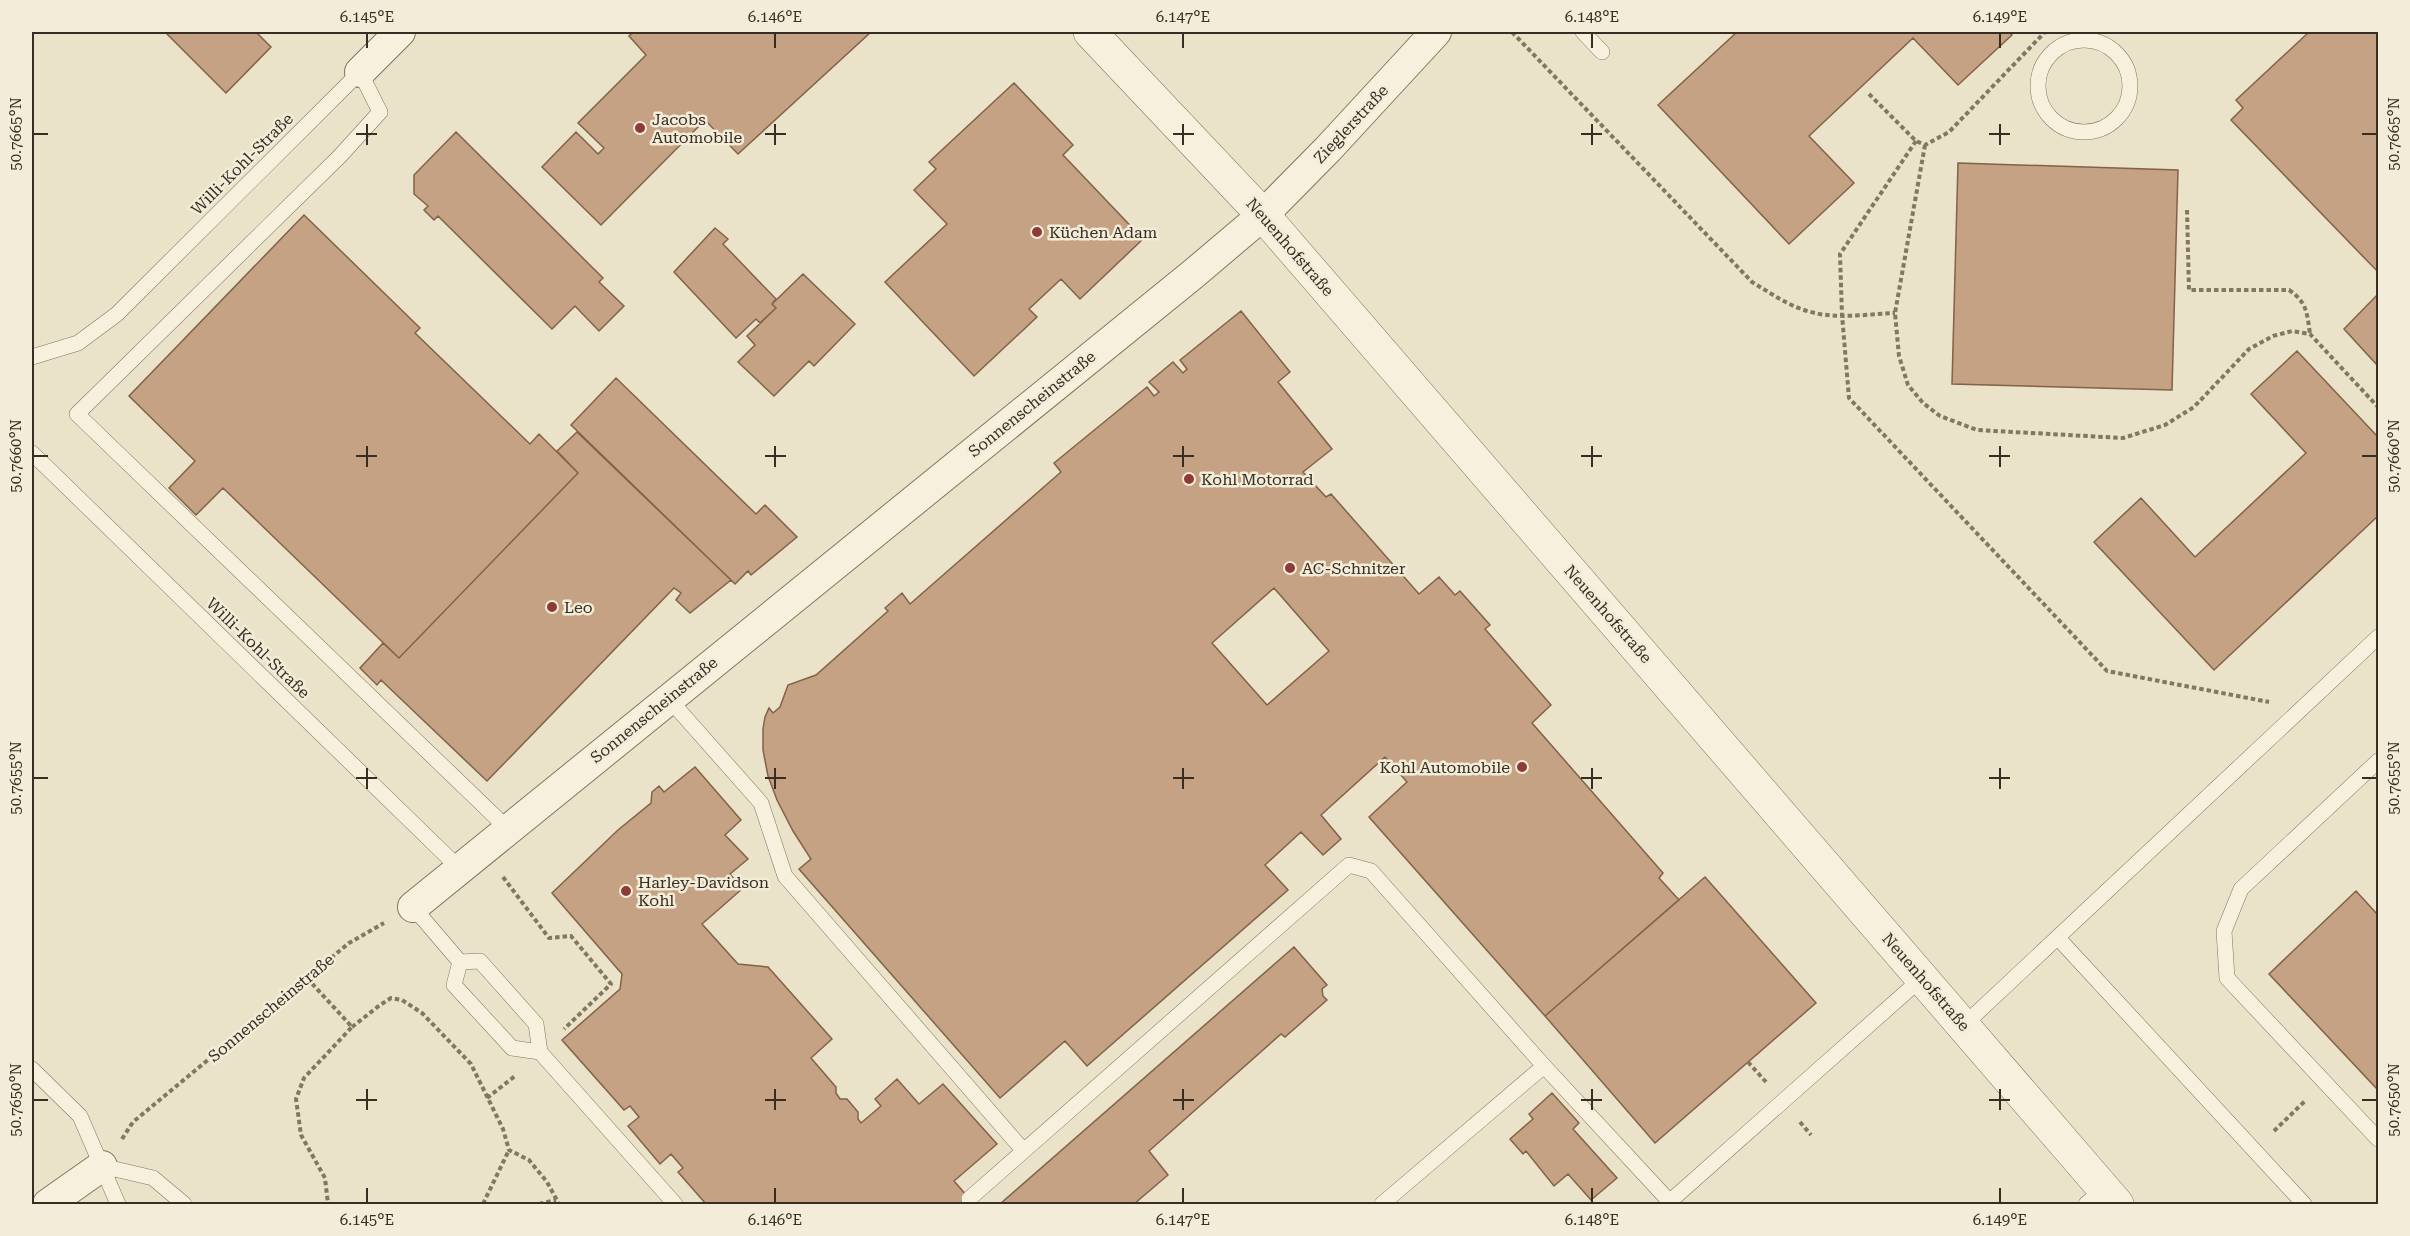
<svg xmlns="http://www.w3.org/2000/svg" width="2410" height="1236" viewBox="0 0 2410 1236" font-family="'Roboto Serif',serif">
  <rect width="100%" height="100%" fill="#eae2c9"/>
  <path fill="#c4a283" stroke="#826248" stroke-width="1.5" fill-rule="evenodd" d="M 165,32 L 256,32 L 271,47 L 226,93 Z
    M 633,32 L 871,32 L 738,154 L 705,120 L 601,225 L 542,167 L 576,132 L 598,154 L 604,148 L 578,123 L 646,55 L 629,36 Z
    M 1737,32 L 2009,32 L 2012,35 L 1958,85 L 1913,38 L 1809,136 L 1854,183 L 1789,244 L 1658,105 Z
    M 2309,32 L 2378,32 L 2378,272 L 2231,120 L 2243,108 L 2236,100 Z
    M 1014,83 L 1073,145 L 1063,155 L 1143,239 L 1080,299 L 1061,279 L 1029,309 L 1037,317 L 974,376 L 885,282 L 947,224 L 914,190 L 936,169 L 929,162 Z
    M 456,132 L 603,278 L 599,282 L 624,306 L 599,331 L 575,306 L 552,329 L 438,216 L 434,220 L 424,210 L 428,206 L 414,194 L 414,175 Z
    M 1958,163 L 2178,170 L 2172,390 L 1952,384 Z
    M 304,215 L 420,328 L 415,333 L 530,444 L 539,434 L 578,473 L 399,658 L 223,488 L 196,515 L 169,488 L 195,461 L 129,396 Z
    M 715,228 L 728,239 L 723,244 L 776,299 L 772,304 L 776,308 L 760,323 L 756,319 L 736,338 L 674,272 Z
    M 803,274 L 855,324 L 814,366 L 809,361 L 774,396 L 738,362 L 755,345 L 747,336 L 776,308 L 772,304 Z
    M 2378,294 L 2378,366 L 2344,329 Z
    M 1241,311 L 1290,372 L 1278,382 L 1332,449 L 1303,472 L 1326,497 L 1331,494 L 1419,594 L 1439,577 L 1455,595 L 1460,591 L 1490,625 L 1485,629 L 1551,705 L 1532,723 L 1663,873 L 1659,878 L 1679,900 L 1545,1016 L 1369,817 L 1407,782 L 1385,757 L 1321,815 L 1341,839 L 1323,855 L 1301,832 L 1265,865 L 1288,890 L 1087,1066 L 1065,1041 L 1000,1098 L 799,869 L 811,859 L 793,831 L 777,800 L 768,776 L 763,750 L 763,729 L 765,717 L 769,708 L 773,713 L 780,707 L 788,685 L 816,675 L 888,611 L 885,608 L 902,593 L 910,604 L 1061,472 L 1054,463 L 1147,387 L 1154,396 L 1159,392 L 1149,382 L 1173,362 L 1183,373 L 1187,369 L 1180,360 ZM 1274,588 L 1329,651 L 1267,705 L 1212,643 Z
    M 2297,351 L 2378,437 L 2378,516 L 2214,670 L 2094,542 L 2141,498 L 2195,557 L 2306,453 L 2251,394 Z
    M 616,378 L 756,514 L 765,505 L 797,537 L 751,575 L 748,571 L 735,584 L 571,425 Z
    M 577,432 L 731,580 L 690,613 L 676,600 L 681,593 L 674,588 L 487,781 L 381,680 L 377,685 L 360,668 L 383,643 L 399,658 L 578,473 L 557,451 Z
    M 695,767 L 741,820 L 725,835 L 748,859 L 730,874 L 742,889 L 702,924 L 738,964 L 768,967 L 832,1039 L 811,1058 L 836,1087 L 836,1093 L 840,1099 L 847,1099 L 858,1112 L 858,1119 L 861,1123 L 881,1106 L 875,1099 L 897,1079 L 919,1104 L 943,1084 L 997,1144 L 954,1181 L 974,1204 L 706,1204 L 678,1172 L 683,1168 L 671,1154 L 660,1164 L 628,1126 L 639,1117 L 630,1106 L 624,1110 L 562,1040 L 620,989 L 622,974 L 552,893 L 618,830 L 651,803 L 652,792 L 659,786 L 664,792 Z
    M 1705,877 L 1816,1003 L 1655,1143 L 1545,1016 Z
    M 2356,891 L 2378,915 L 2378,1090 L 2269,974 Z
    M 1294,947 L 1327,985 L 1322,989 L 1323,996 L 1327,1000 L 1285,1037 L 1281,1034 L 1149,1151 L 1168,1175 L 1134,1204 L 1000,1204 Z
    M 1552,1093 L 1579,1123 L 1573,1129 L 1617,1178 L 1591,1200 L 1568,1174 L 1554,1186 L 1526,1151 L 1523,1154 L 1510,1139 L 1533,1119 L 1529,1114 Z"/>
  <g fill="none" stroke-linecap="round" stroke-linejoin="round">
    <g stroke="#857660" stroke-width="16">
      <path id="service" d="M 1583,32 L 1602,52
        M2038 86a46 46 0 1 1 92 0a46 46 0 1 1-92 0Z
        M 32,357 L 78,343 L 117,314 L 360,72 L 380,112 L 340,156 L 77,414 L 508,829
        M 32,453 L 459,868
        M 669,699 L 761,803 L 785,876 L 1023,1150
        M 2378,761 L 2241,889 L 2224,931 L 2227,978 L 2378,1139
        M 413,907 L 460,962
        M 2058,938 L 2304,1204
        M 460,962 L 480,961 L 536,1024 L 540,1052 L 675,1204
        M 460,962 L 454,985 L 512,1048 L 540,1052
        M 1964,1025 L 2378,637
        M 32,1069 L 80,1116 L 118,1204
        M 102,1166 L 153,1178 L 184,1204
        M 969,1199 L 1349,865 L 1371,871 L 1544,1066 L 1670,1202
        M 1382,1204 L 1544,1066
        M 1667,1204 L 1922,978
        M 2086,1204 L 2104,1189"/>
    </g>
    <g stroke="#857660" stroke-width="32">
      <path id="minor" d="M 360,72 L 400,32
        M 413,907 L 1192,275 L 1263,215 L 1328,149 L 1436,32
        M 48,1204 L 102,1166"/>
    </g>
    <g stroke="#857660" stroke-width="34">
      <path id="tertiary" d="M 1090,32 L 1263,215 L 2117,1204"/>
    </g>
    <path stroke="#857660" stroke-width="4" stroke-dasharray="4.5 3" stroke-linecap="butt" d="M 1512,32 L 1752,282 C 1772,294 1791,308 1815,313 C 1840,319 1869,314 1895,313
      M 1869,94 L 1916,141 L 1925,145 L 1949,132 L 2045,32
      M 1916,141 L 1840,254 L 1842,315 L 1849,398 L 2107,671 L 2269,702
      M 1925,145 L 1895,313 L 1899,356 L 1908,385 L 1923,403 L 1940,416 L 1977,430 L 2123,438 L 2165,425 L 2194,407 L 2249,349 L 2273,336 L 2292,331 L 2310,334 L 2378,407
      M 2187,210 L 2189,290 L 2289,290 C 2307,302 2307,313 2310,334
      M 503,877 L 549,938 L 571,936 L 611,984 L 564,1029
      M 307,978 L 352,1027 L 304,1078 L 296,1099 L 301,1135 L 325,1178 L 328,1204
      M 352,1027 L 380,1005 L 391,998 L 402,1000 L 422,1013 L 471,1064 L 503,1129 L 509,1150 L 529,1160 L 547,1182 L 559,1204
      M 1748,1062 L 1766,1082
      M 487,1098 L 515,1076
      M 1800,1122 L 1811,1135
      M 2274,1131 L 2305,1101
      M 122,1139 L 133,1122 L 349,943 L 384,923
      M 483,1204 L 509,1150
      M 539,1204 L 556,1200"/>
    <use href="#service" stroke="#f6f0dc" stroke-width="15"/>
    <use href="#minor" stroke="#f6f0dc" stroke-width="30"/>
    <use href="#tertiary" stroke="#f6f0dc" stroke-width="33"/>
  </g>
  <path fill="none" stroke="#372d22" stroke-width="2" d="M 367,33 L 367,48M 775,33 L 775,48M 1183,33 L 1183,48M 1592,33 L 1592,48M 2000,33 L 2000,48M 367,124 L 367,145M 775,124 L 775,145M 1183,124 L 1183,145M 1592,124 L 1592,145M 2000,124 L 2000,145M 33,134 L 48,134M 356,134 L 377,134M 765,134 L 786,134M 1173,134 L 1194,134M 1581,134 L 1602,134M 1989,134 L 2010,134M 2362,134 L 2377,134M 367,446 L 367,467M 775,446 L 775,467M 1183,446 L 1183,467M 1592,446 L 1592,467M 2000,446 L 2000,467M 33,456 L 48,456M 356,456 L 377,456M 765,456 L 786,456M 1173,456 L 1194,456M 1581,456 L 1602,456M 1989,456 L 2010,456M 2362,456 L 2377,456M 367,768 L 367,789M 775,768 L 775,789M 1183,768 L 1183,789M 1592,768 L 1592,789M 2000,768 L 2000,789M 33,778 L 48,778M 356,778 L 377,778M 765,778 L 786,778M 1173,778 L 1194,778M 1581,778 L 1602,778M 1989,778 L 2010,778M 2362,778 L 2377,778M 367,1089 L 367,1110M 775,1089 L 775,1110M 1183,1089 L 1183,1110M 1592,1089 L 1592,1110M 2000,1089 L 2000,1110M 33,1100 L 48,1100M 356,1100 L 377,1100M 765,1100 L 786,1100M 1173,1100 L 1194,1100M 1581,1100 L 1602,1100M 1989,1100 L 2010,1100M 2362,1100 L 2377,1100M 367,1188 L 367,1203M 775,1188 L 775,1203M 1183,1188 L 1183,1203M 1592,1188 L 1592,1203M 2000,1188 L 2000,1203"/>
  <g fill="#8e3a36" stroke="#f2ecd8" stroke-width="2">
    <circle cx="640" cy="128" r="6"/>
    <circle cx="1037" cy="232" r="6"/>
    <circle cx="1189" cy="479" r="6"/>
    <circle cx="1290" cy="568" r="6"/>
    <circle cx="552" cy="607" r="6"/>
    <circle cx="1522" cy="767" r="6"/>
    <circle cx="626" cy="891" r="6"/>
  </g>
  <g text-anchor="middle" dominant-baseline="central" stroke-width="5" stroke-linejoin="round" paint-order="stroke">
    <g font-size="16" fill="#372d22" stroke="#f2ecd8" text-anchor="start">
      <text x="652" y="119">Jacobs<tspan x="652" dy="18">Automobile</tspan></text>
      <text x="1049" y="232">Küchen Adam</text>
      <text x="1201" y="479">Kohl Motorrad</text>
      <text x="1302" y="568">AC-Schnitzer</text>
      <text x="564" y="607">Leo</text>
      <text x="1510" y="767" text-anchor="end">Kohl Automobile</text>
      <text x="638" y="882">Harley-Davidson<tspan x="638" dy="18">Kohl</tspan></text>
    </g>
    <g font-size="16" fill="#372d22" stroke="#f2ecd8">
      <text transform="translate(1351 124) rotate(-47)">Zieglerstraße</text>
      <text transform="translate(242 164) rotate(-45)">Willi-Kohl-Straße</text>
      <text transform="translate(1290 247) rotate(49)">Neuenhofstraße</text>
      <text transform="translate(1032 404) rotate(-39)">Sonnenscheinstraße</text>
      <text transform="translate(1608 614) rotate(49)">Neuenhofstraße</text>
      <text transform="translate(258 648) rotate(44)">Willi-Kohl-Straße</text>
      <text transform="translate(654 710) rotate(-39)">Sonnenscheinstraße</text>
      <text transform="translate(1926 982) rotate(49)">Neuenhofstraße</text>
      <text transform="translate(271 1008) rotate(-40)">Sonnenscheinstraße</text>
    </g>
  </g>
  <rect width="2410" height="1236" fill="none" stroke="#f2ecd8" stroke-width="66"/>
  <rect x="33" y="33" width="2344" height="1170" fill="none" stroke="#372d22" stroke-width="2"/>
  <g font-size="15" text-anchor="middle" fill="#372d22">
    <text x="367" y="22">6.145°E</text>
    <text x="775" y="22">6.146°E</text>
    <text x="1183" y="22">6.147°E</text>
    <text x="1592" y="22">6.148°E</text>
    <text x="2000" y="22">6.149°E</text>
    <text transform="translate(16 134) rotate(-90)" y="5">50.7665°N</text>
    <text transform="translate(2394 134) rotate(-90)" y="5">50.7665°N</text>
    <text transform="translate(16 456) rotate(-90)" y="5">50.7660°N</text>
    <text transform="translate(2394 456) rotate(-90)" y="5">50.7660°N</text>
    <text transform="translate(16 778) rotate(-90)" y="5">50.7655°N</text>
    <text transform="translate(2394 778) rotate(-90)" y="5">50.7655°N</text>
    <text transform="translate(16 1100) rotate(-90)" y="5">50.7650°N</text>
    <text transform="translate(2394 1100) rotate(-90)" y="5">50.7650°N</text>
    <text x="367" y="1225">6.145°E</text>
    <text x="775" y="1225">6.146°E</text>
    <text x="1183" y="1225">6.147°E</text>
    <text x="1592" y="1225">6.148°E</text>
    <text x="2000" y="1225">6.149°E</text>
  </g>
</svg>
